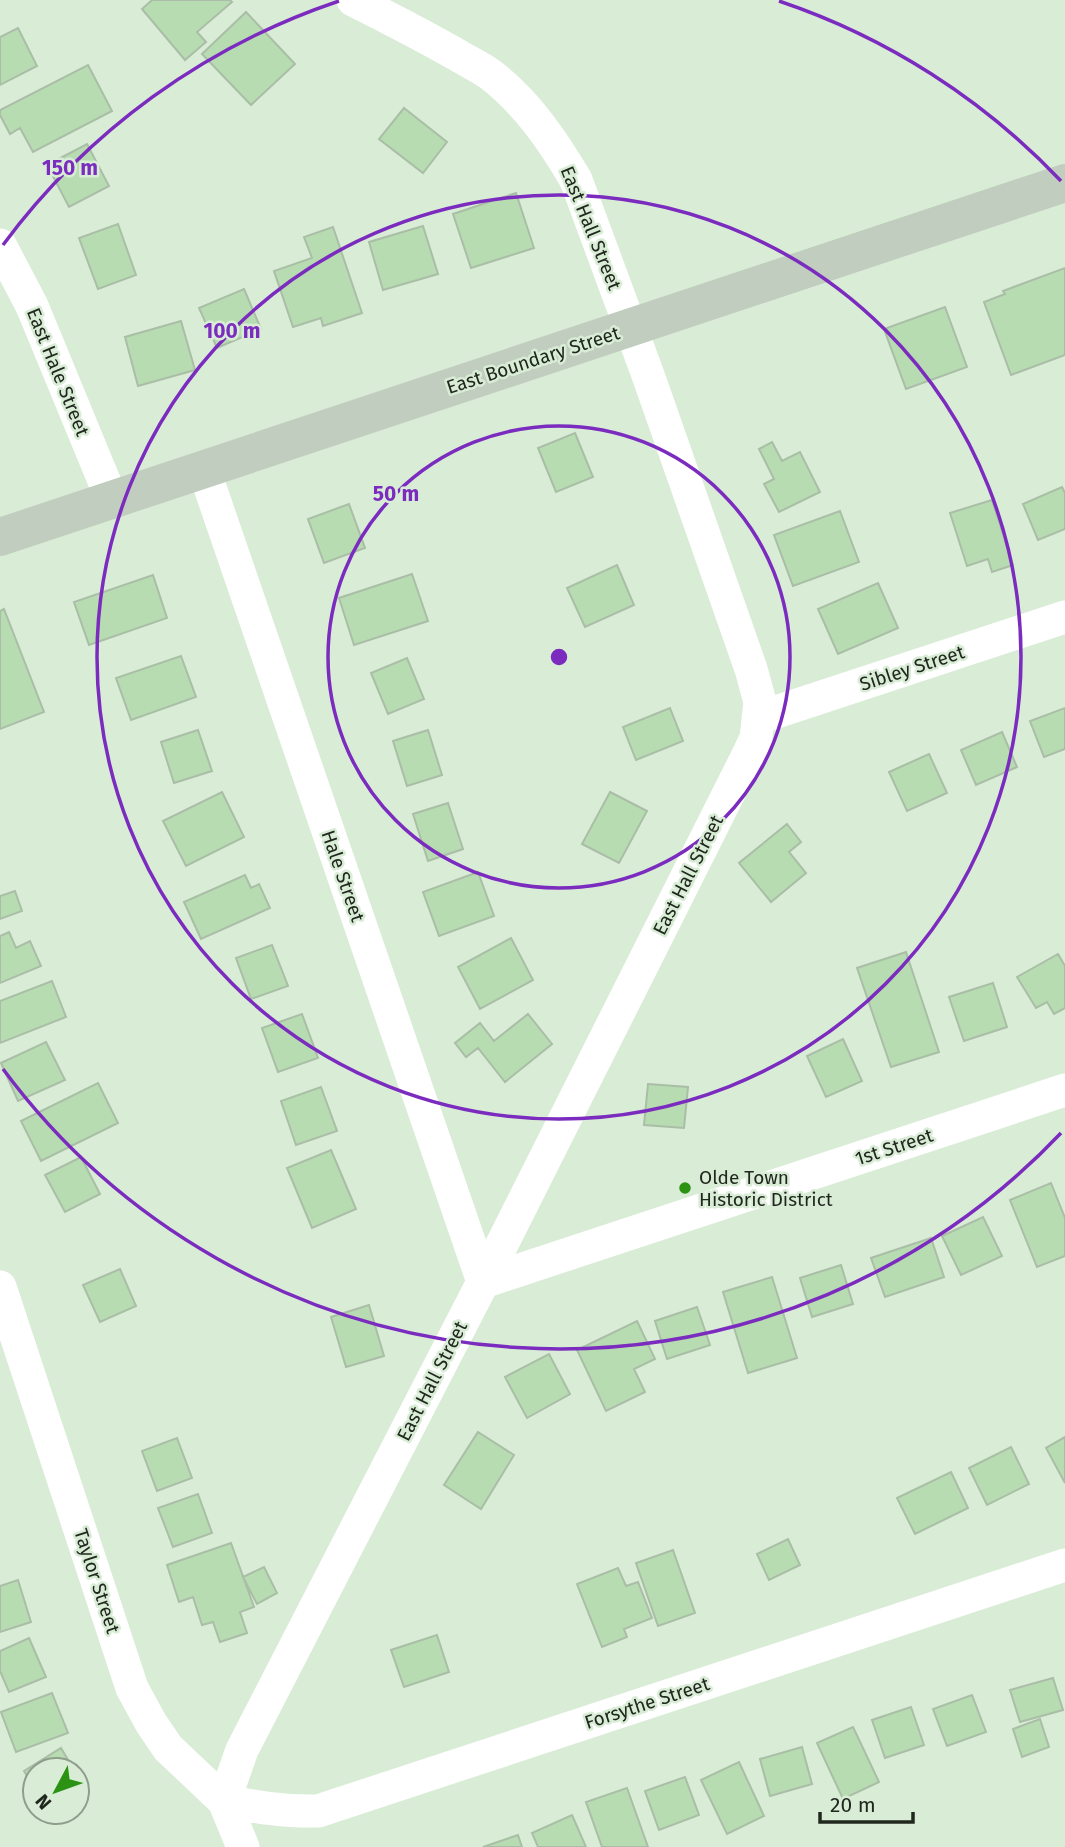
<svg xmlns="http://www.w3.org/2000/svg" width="1065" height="1847" viewBox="0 0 1065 1847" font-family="'Fira Sans',sans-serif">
  <rect width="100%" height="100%" fill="#d9edd6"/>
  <path fill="#b7dcb1" stroke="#aabda7" stroke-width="2" d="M 152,0 L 230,0 L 232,2 L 197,32 L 206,42 L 185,60 L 142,9 Z
    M 246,12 L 295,64 L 251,105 L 202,54 Z
    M 18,28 L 37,66 L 0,85 L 0,37 Z
    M 88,65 L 112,111 L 33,152 L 20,128 L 10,134 L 0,115 L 0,110 Z
    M 404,108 L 447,142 L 423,173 L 379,139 Z
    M 87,144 L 109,186 L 69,207 L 47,165 Z
    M 516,193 L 534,248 L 471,268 L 453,214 Z
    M 118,224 L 136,275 L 98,289 L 79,238 Z
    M 423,226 L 438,274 L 383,290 L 369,242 Z
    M 333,227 L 362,313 L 323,326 L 321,318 L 293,327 L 274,271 L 312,258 L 304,237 Z
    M 1065,268 L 1065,355 L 1011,375 L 984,302 L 1005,294 L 1003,291 Z
    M 244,289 L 261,329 L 217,348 L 199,308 Z
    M 945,307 L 967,367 L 906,389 L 884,329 Z
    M 181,321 L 195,370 L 138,386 L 125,337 Z
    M 575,433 L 593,477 L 556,492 L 538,448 Z
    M 772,442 L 782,461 L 800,452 L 820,492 L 779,512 L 764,484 L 774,479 L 759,449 Z
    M 1062,487 L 1065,493 L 1065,529 L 1038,540 L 1023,504 Z
    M 992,500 L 1013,565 L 992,572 L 988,559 L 967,566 L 950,513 Z
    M 349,504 L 365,548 L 324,563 L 308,519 Z
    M 840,511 L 859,562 L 793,586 L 774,535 Z
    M 617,565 L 634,605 L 585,627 L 567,588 Z
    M 412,574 L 428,621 L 354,645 L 339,598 Z
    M 153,575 L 167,618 L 89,645 L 74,602 Z
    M 878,583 L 898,628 L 838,654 L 818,609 Z
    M 4,609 L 44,712 L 0,729 L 0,611 Z
    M 181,656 L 196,697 L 131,720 L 116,678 Z
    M 407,658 L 424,699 L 388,714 L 371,673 Z
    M 670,708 L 683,741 L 636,760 L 623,727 Z
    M 1065,708 L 1065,749 L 1044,757 L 1030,721 Z
    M 198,730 L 212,771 L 174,783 L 161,742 Z
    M 428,730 L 442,775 L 407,786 L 393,741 Z
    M 1002,732 L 1017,767 L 976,785 L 961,750 Z
    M 929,754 L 947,793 L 907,811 L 889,772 Z
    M 222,792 L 244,837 L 186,866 L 163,821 Z
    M 610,792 L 647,811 L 619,863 L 582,844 Z
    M 448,803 L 463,849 L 428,861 L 413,814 Z
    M 787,824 L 801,842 L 789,852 L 806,873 L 771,902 L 739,863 Z
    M 478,872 L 494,916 L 439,936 L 423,892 Z
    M 245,875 L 251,888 L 259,884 L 270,908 L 201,939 L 184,902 Z
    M 15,891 L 22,911 L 0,919 L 0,896 Z
    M 9,932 L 16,948 L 30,941 L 41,966 L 0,983 L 0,936 Z
    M 511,938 L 533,980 L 480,1009 L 458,967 Z
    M 272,945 L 288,986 L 251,999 L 236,958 Z
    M 906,952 L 939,1052 L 891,1067 L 857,968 Z
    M 1058,954 L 1065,966 L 1065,1008 L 1054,1014 L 1047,1002 L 1036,1008 L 1017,977 Z
    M 52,981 L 66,1017 L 0,1043 L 0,1001 Z
    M 993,983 L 1007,1027 L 964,1041 L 949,997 Z
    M 302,1014 L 318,1058 L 278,1072 L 262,1028 Z
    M 528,1014 L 552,1044 L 505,1082 L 478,1048 L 466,1057 L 455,1043 L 480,1023 L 494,1041 Z
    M 843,1039 L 862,1081 L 826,1097 L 807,1056 Z
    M 46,1042 L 65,1080 L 18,1101 L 1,1063 Z
    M 98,1083 L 118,1123 L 41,1161 L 21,1121 Z
    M 648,1084 L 688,1087 L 684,1128 L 644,1125 Z
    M 321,1087 L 337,1131 L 296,1145 L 281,1101 Z
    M 331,1150 L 356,1209 L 312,1228 L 287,1168 Z
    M 81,1157 L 100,1194 L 65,1212 L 45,1175 Z
    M 1051,1183 L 1065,1218 L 1065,1256 L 1037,1267 L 1010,1200 Z
    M 983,1217 L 1002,1256 L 961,1275 L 942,1236 Z
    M 931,1238 L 944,1277 L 885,1297 L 871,1258 Z
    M 841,1265 L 853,1304 L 812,1317 L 800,1278 Z
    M 120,1269 L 136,1306 L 100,1322 L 83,1285 Z
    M 772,1277 L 797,1358 L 748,1373 L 723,1292 Z
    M 369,1305 L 384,1356 L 346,1367 L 331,1317 Z
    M 697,1307 L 710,1345 L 667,1359 L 655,1321 Z
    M 637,1321 L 655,1359 L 634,1369 L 645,1392 L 606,1411 L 577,1350 Z
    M 549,1354 L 570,1394 L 527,1418 L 505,1377 Z
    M 478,1432 L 514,1455 L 481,1509 L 444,1485 Z
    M 1065,1437 L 1065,1483 L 1046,1448 Z
    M 177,1438 L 192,1478 L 157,1491 L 142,1451 Z
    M 1011,1447 L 1029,1484 L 987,1505 L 969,1468 Z
    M 951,1472 L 968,1508 L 915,1534 L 897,1498 Z
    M 198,1494 L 212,1533 L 173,1547 L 158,1508 Z
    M 788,1539 L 800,1565 L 769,1580 L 757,1554 Z
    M 231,1543 L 254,1607 L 240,1612 L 247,1633 L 220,1642 L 213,1622 L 202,1625 L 193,1597 L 179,1602 L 167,1565 Z
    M 673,1550 L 695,1613 L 658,1626 L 636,1563 Z
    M 264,1567 L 277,1593 L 257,1604 L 243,1577 Z
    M 618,1568 L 626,1586 L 638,1582 L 652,1618 L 624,1629 L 627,1637 L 602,1647 L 577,1584 Z
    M 18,1580 L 31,1622 L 0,1632 L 0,1586 Z
    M 437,1635 L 449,1672 L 404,1687 L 391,1650 Z
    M 29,1638 L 46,1677 L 9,1692 L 0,1671 L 0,1651 Z
    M 1053,1678 L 1063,1710 L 1020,1722 L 1010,1690 Z
    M 52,1693 L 68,1733 L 16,1752 L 1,1712 Z
    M 972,1695 L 986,1732 L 947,1746 L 933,1709 Z
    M 911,1707 L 924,1745 L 885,1758 L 872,1720 Z
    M 1040,1719 L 1049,1747 L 1022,1757 L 1013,1729 Z
    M 853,1727 L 879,1782 L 843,1799 L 817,1743 Z
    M 802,1747 L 812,1784 L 770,1796 L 760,1759 Z
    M 61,1748 L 74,1770 L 35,1770 L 35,1789 L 24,1771 Z
    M 739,1762 L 764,1816 L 727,1834 L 701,1780 Z
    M 685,1777 L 699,1815 L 659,1830 L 645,1791 Z
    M 627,1788 L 648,1847 L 602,1847 L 586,1802 Z
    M 572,1815 L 586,1847 L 538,1847 L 532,1833 Z
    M 518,1835 L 522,1847 L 483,1847 Z"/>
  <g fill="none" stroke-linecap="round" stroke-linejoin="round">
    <path stroke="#fff" stroke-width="33" d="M 353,0 C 389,18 424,36 459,56 C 469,62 482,68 491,75 C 528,104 553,141 576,180 L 648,375 L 751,669 L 760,702 L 756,738 L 747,757 L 483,1282 L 242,1750 L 224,1801 C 256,1807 286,1812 318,1811 L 1065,1565
      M 0,245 L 32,306 L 112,500
      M 204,470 L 483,1282 L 1065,1090
      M 758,718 L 1065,617
      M 0,1287 L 132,1688 L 151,1723 L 168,1748 L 224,1801 L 243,1847"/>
    <path stroke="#c1cebf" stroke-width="38" d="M 0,537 L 1065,183"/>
  </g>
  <g fill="none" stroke="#7b2cbf" stroke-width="3.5">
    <circle cx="559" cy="657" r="231"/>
    <circle cx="559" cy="657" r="462"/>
    <path d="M1061 1133A692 692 0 0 1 3 1069M3 245A692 692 0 0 1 339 1M779 1A692 692 0 0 1 1061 181"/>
  </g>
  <circle fill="#2b9214" stroke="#d9edd6" stroke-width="2.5" cx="685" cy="1188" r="7"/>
  <g text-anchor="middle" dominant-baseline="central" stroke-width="5" stroke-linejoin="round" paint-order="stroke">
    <g font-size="19" fill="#20271e" stroke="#d9edd6">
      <text transform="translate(591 228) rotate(68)">East Hall Street</text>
      <text transform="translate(533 360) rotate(-18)">East Boundary Street</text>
      <text transform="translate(58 372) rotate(68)">East Hale Street</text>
      <text transform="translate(912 668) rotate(-18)">Sibley Street</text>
      <text transform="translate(688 875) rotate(-63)">East Hall Street</text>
      <text transform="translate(343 876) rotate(71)">Hale Street</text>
      <text transform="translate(894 1147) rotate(-18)">1st Street</text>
      <text transform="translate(432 1381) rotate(-63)">East Hall Street</text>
      <text transform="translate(97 1581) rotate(72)">Taylor Street</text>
      <text transform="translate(647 1703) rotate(-18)">Forsythe Street</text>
    </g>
    <g font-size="19" fill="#20271e" stroke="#d9edd6" text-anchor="start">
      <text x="699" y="1177">Olde Town<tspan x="699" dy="22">Historic District</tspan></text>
    </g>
  </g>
  <circle cx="559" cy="657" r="10" fill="#7b2cbf" stroke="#d9edd6" stroke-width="3.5"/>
  <g font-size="21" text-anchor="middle" font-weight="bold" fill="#7b2cbf" stroke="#d9edd6" stroke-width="5" stroke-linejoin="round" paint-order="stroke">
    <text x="70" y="175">150 m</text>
    <text x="232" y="338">100 m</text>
    <text x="396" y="501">50 m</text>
  </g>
  <g transform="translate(56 1791) rotate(229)"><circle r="33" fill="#d9edd6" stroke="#8f9e8c" stroke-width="2"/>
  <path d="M0-5L12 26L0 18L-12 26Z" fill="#2b9214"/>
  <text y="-10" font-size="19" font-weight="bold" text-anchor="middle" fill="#20271e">N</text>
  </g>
  <path d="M820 1812v10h93v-10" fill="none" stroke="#20271e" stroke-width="3.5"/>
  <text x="830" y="1812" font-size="21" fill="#20271e" stroke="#d9edd6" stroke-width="5" paint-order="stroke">20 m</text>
</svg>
